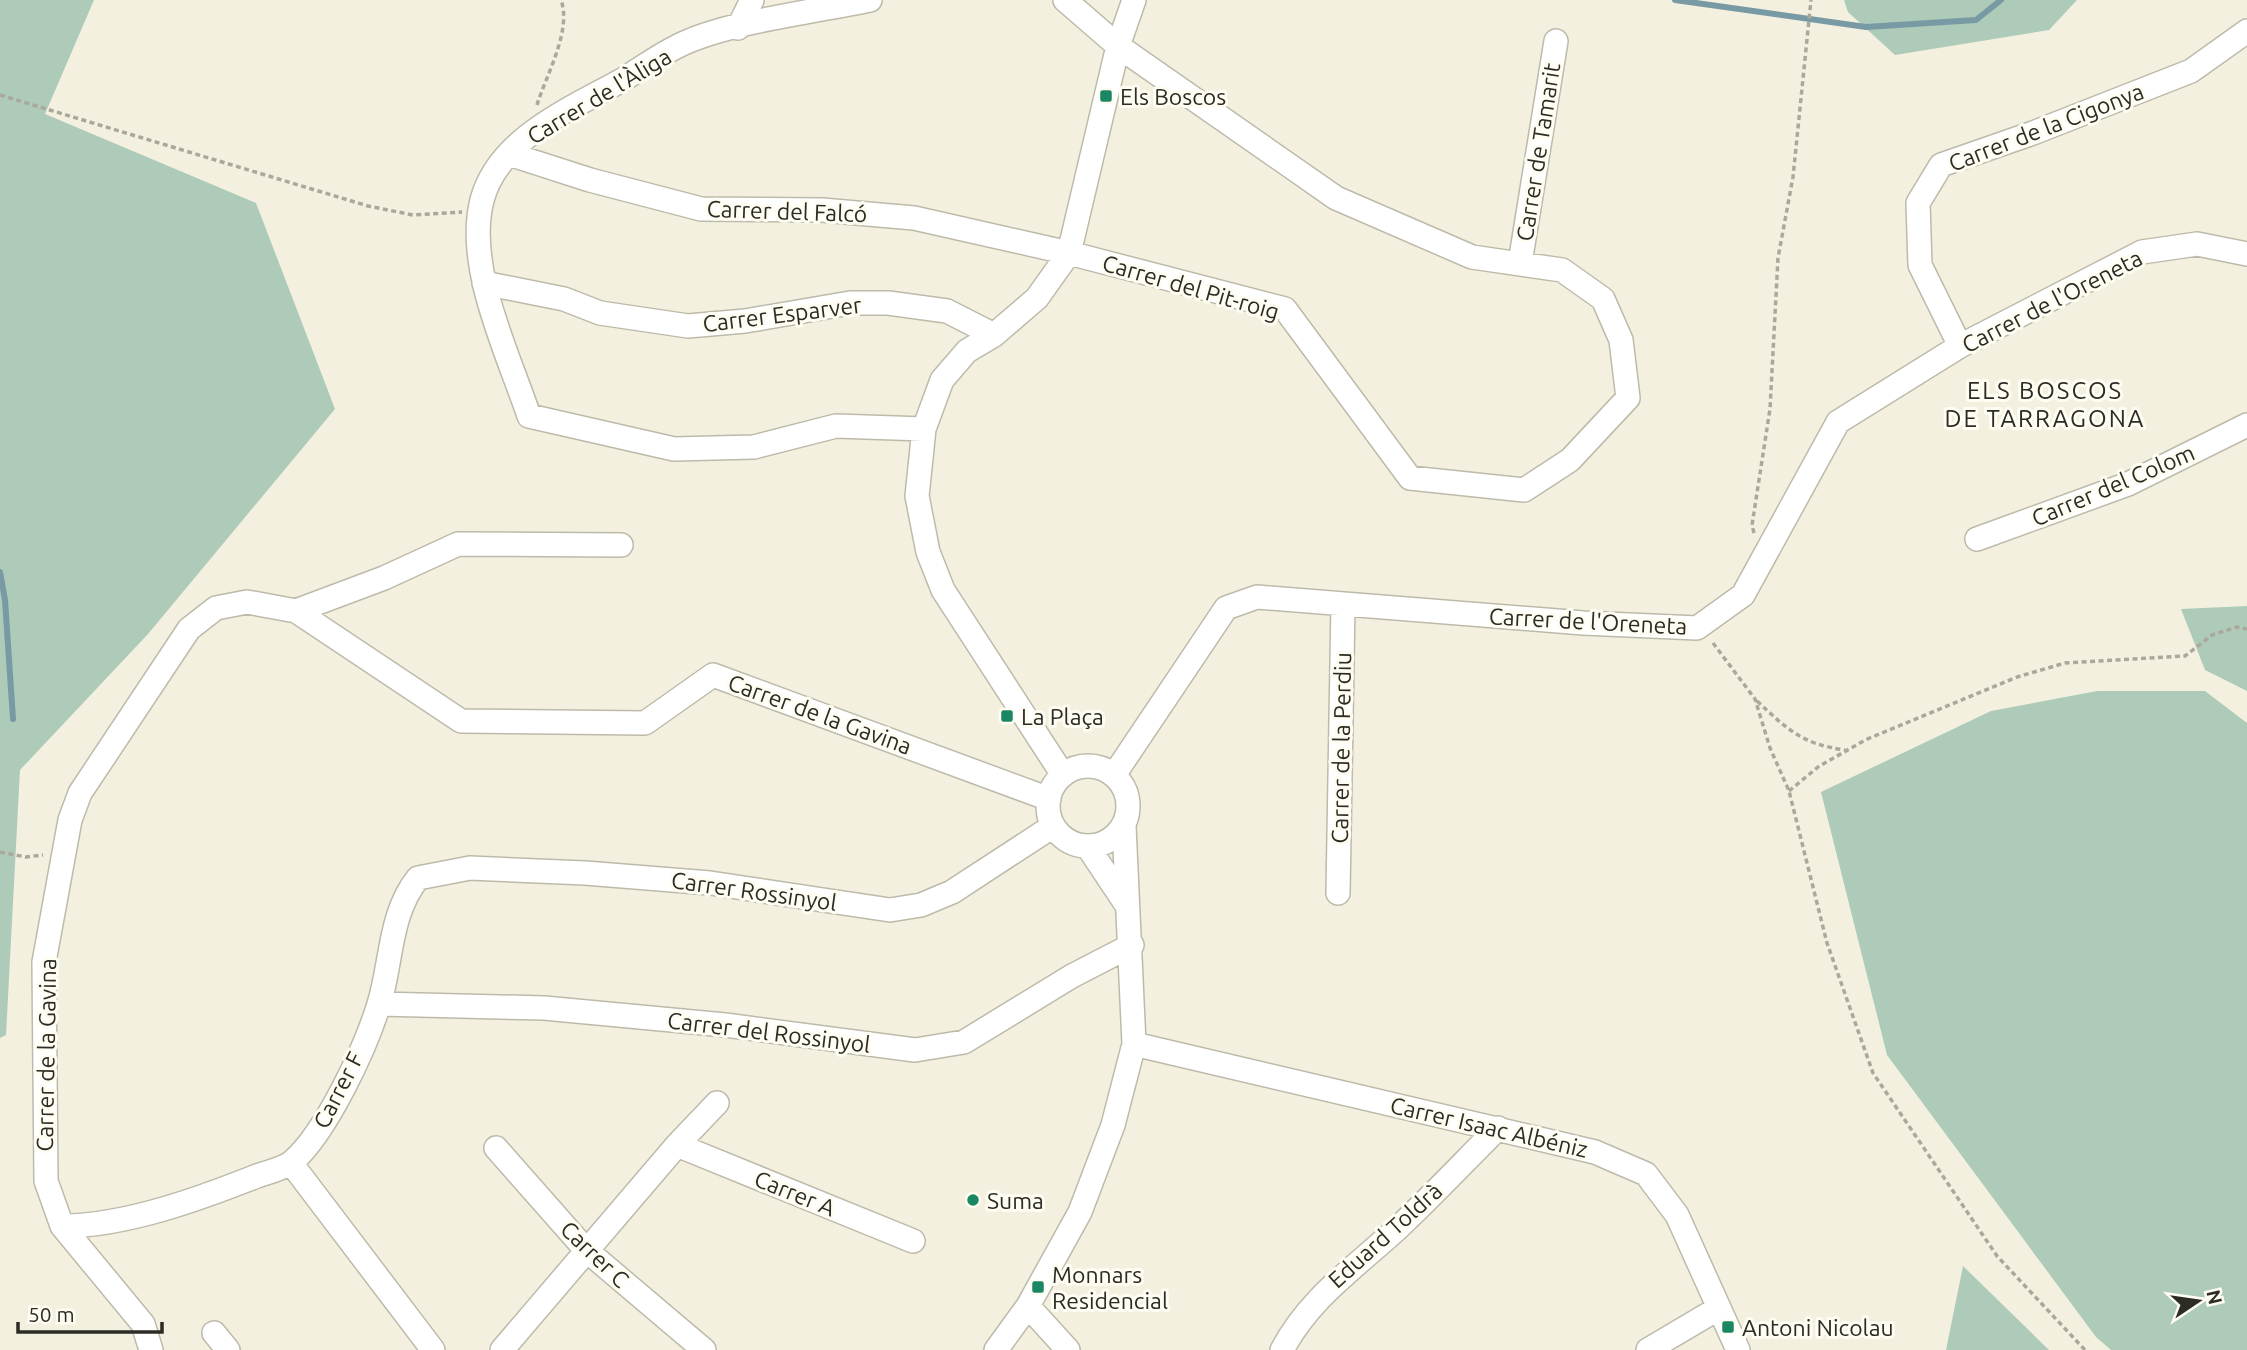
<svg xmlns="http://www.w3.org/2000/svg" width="2247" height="1350" viewBox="0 0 2247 1350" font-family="Ubuntu,sans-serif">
  <rect width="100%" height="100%" fill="#f3f0df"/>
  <path fill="#adcbb8" d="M 0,0 L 94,0 L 45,114 L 256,203 L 335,409 L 148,634 L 20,770 L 6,1035 L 0,1038 Z
    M 1844,0 L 2077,0 L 2049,30 L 1895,55 L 1848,12 Z
    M 2247,606 L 2247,691 L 2205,670 L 2181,609 Z
    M 2097,691 L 2205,691 L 2247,723 L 2247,1350 L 2111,1350 L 2096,1337 L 1887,1055 L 1821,792 L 1991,711 Z
    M 1963,1266 L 2049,1350 L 1946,1350 Z"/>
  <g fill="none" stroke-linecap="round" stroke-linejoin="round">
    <path stroke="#789aa4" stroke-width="6" d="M 1675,0 L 1866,27 L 1976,20 L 2001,0
      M 0,572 L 5,600 L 13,719"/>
    <g stroke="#bebaaa" stroke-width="26">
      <path id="minor" d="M 870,0 C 817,11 737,21 689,41 C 666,50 645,66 624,79 C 573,108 499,137 482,200 C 465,267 508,353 529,416 L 674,449 L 754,447 L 836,426 L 924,429
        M 738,28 L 752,0
        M 509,154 L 590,180 L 701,209 L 822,210 L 914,218 L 1069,253 L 1285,309 L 1410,478 L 1524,490 L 1570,460 L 1628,398 L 1621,340 L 1603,299 L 1562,270 L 1472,257 L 1336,198 L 1118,46 L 1065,0
        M 1520,263 L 1556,41
        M 484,283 L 564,299 L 600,313 L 688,326 L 745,321 L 850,303 L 888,303 L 947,311 L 994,335
        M 1960,346 L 1920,265 L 1918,203 L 1941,165 L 2033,133 L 2191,71 L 2247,31
        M 1977,539 L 2128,484 L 2247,425
        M 296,611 L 384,578 L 458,544 L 621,545
        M1048 806a40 40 0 1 1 80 0a40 40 0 1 1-80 0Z
        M 1063,775 L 943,590 L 928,552 L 917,496 L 924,429 L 942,380 L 967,351 L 994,335 L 1037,298 L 1069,253 L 1118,46 L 1134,0
        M 1114,775 L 1226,608 L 1257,597 L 1583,623 L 1697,628 L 1743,595 L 1838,422 L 1960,346 L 2142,252 L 2197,244 L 2247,254
        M 1088,847 L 1126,904
        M 1338,893 L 1343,604
        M 379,1004 L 544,1008 L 725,1025 L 915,1050 L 964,1042 L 1072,976 L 1132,945
        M 1134,1044 L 1595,1152 L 1646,1174 L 1677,1215 L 1738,1350
        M 677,1145 L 913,1241
        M 496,1148 L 586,1250 L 704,1350
        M 291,1163 L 433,1350
        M 62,1226 C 125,1226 199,1199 257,1176 C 268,1172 283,1169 292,1162 C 326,1133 366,1047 379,1004 C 392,962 389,914 418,878 L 470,868 L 585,873 L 710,883 L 890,910 L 921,905 L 952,892 L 1053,826
        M 1028,1306 L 1068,1350
        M 214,1333 L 228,1350
        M 151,1350 L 143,1324 L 62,1226 L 46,1181 L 44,962 L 70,820 L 80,793 L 189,629 L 216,608 L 247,602 L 296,611 L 461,721 L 645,723 L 713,675 L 1049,799
        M 502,1350 L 677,1145 L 717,1103
        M 996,1350 L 1028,1306 L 1080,1212 L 1113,1125 L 1134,1044 L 1124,826
        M 1282,1350 C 1310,1297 1356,1267 1399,1227 C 1433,1195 1465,1161 1498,1128
        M 1648,1350 L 1719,1308"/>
    </g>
    <path stroke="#aaa89b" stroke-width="3.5" stroke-dasharray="5 3.5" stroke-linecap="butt" d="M 0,95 L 368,206 L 413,215 L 462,212
      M 537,105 C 546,75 572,31 561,0
      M 1754,533 L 1752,525 L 1770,409 L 1778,258 L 1793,177 L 1811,0
      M 1713,643 L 1755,699 L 1770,748 L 1789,791 L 1827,943 L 1873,1073 L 1997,1256 L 2085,1350
      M 1757,701 C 1788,730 1802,744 1845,750
      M 1789,791 L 1818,767 L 1865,740 L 2017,677 L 2065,663 L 2185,656 L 2212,635 L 2237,627 L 2247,629
      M 0,852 L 26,857 L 43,855"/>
    <use href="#minor" stroke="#fff" stroke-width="23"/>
  </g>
  <g fill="#1a8664" stroke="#fffdf2" stroke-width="2.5">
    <rect x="1099" y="89" width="14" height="14" rx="3.5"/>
    <rect x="1000" y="709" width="14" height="14" rx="3.5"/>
    <circle cx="973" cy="1200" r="7"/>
    <rect x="1031" y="1280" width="14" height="14" rx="3.5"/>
    <rect x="1721" y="1320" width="14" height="14" rx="3.5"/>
  </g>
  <g text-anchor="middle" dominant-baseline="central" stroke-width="6" stroke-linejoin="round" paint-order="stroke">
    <g font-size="23" fill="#2c2b25" stroke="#fffdf2">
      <text transform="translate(599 96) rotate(-31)">Carrer de l'Àliga</text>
      <text transform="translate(2046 127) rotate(-21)">Carrer de la Cigonya</text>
      <text transform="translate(1538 152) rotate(-81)">Carrer de Tamarit</text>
      <text transform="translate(787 211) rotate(2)">Carrer del Falcó</text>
      <text transform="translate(1191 287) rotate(16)">Carrer del Pit-roig</text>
      <text transform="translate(2052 301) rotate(-27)">Carrer de l'Oreneta</text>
      <text transform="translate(782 314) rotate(-7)">Carrer Esparver</text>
      <text transform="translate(2113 485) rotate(-23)">Carrer del Colom</text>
      <text transform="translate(1588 621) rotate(3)">Carrer de l'Oreneta</text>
      <text transform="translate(820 714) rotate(20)">Carrer de la Gavina</text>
      <text transform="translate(1341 748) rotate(-89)">Carrer de la Perdiu</text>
      <text transform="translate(754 891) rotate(8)">Carrer Rossinyol</text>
      <text transform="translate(769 1032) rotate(7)">Carrer del Rossinyol</text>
      <text transform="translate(46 1055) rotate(-89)">Carrer de la Gavina</text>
      <text transform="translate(338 1090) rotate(-63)">Carrer F</text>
      <text transform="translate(1489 1127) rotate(13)">Carrer Isaac Albéniz</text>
      <text transform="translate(795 1193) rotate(22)">Carrer A</text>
      <text transform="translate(1385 1235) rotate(-42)">Eduard Toldrà</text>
      <text transform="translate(595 1254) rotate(44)">Carrer C</text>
    </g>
    <g font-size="23" fill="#2c2b25" stroke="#fffdf2" text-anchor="start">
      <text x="1120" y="96">Els Boscos</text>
      <text x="1021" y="716">La Plaça</text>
      <text x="987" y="1200">Suma</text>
      <text x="1052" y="1274">Monnars<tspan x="1052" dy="26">Residencial</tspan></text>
      <text x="1742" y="1327">Antoni Nicolau</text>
    </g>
    <g font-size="24" letter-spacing="2" fill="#2c2b25" stroke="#fffdf2">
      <text x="2045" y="390">ELS BOSCOS<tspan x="2045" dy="28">DE TARRAGONA</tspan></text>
    </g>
  </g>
  <g transform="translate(2198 1301) rotate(77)" stroke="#fffdf2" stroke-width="5" paint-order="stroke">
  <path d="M0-5L12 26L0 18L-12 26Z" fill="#2c2b25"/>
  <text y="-10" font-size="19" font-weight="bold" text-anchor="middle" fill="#2c2b25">N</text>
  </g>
  <path d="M18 1322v10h144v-10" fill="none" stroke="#2c2b25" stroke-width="3.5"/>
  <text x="28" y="1322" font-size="21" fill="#2c2b25" stroke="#fffdf2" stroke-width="5" paint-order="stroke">50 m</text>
</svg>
